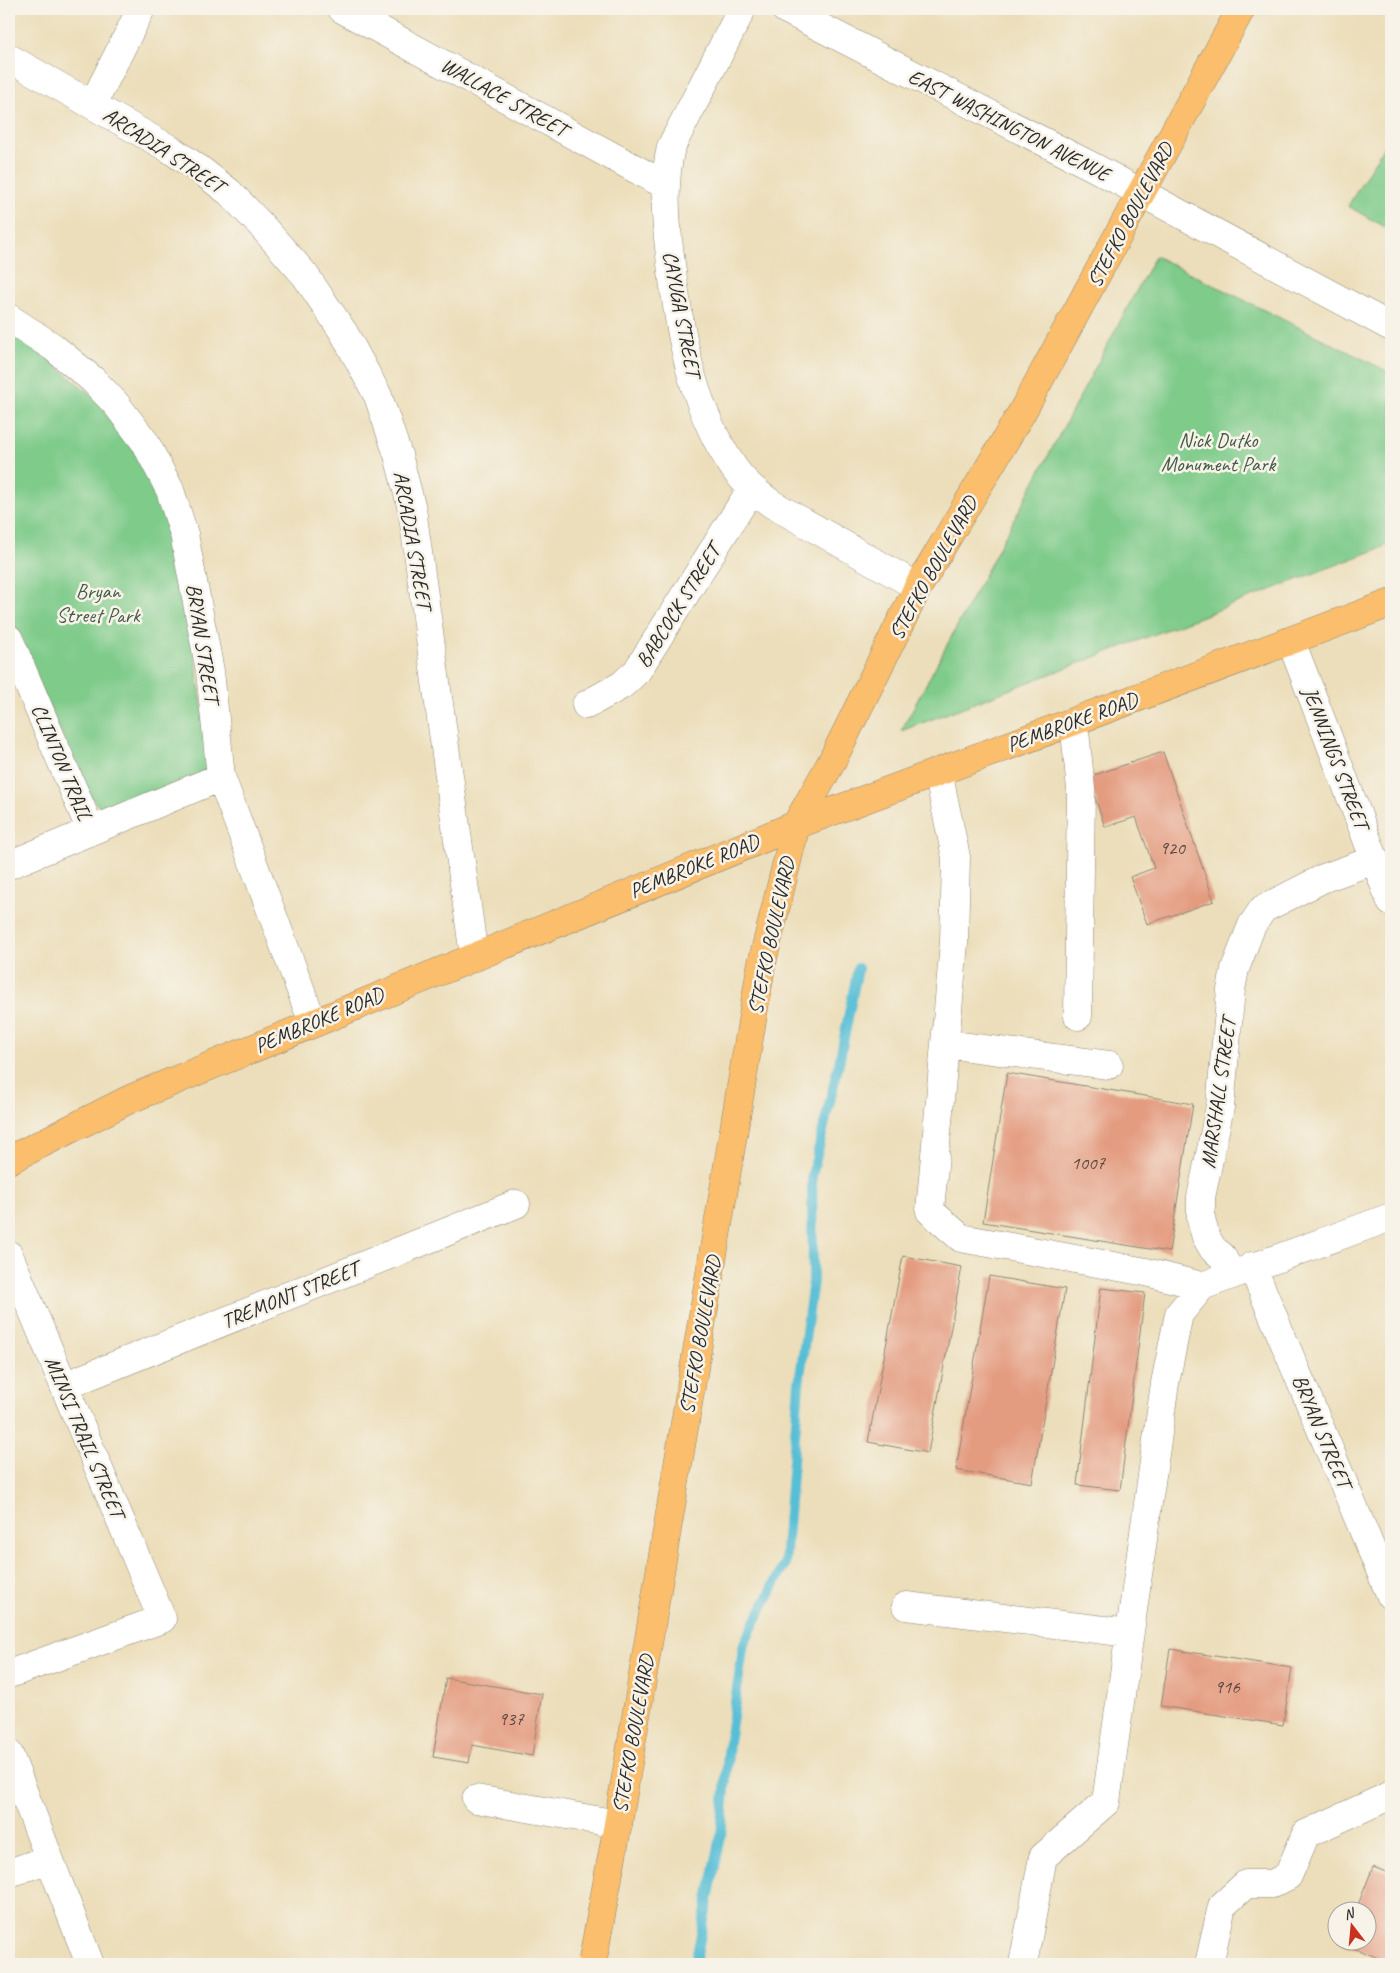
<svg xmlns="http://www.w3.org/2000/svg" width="1400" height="1973" viewBox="0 0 1400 1973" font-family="Caveat,sans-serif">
  <rect width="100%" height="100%" fill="#f7f3e8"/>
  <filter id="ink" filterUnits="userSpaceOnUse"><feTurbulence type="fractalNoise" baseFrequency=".02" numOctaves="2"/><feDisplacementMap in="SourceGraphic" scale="10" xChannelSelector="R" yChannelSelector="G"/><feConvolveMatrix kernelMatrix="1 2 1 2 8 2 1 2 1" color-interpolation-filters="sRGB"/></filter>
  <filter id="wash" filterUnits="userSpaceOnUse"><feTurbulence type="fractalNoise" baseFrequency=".0096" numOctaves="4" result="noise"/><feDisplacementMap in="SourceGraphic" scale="20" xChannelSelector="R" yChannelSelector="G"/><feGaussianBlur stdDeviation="1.12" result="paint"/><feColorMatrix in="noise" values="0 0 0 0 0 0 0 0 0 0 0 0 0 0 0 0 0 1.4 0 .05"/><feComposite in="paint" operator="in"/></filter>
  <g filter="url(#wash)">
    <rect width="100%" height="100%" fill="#ecdeba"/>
    <path fill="#7ecb8a" stroke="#547b5a" d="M 1391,134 L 1391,231 L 1348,206 Z
      M 1155,256 L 1391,373 L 1391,544 L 901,731 Z
      M 9,332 L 30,344 L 101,403 L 139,457 L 161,501 L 182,571 L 210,759 L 202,774 L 107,808 L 100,808 L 92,798 L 9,622 Z"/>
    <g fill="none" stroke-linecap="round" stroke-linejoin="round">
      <path stroke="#57bed5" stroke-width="10" d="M 695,1964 L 721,1836 L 729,1742 L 744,1643 L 785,1564 L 799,1384 L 813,1281 L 812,1176 L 839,1063 L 858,968"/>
    </g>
    <g id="blocks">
      <path fill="#e49c81" d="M 1163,752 L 1214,901 L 1147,924 L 1130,877 L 1154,868 L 1136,817 L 1105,827 L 1088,777 Z
        M 1007,1073 L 1193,1104 L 1169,1252 L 983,1222 Z
        M 903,1256 L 962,1267 L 928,1453 L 868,1442 Z
        M 989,1276 L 1065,1289 L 1032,1483 L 956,1470 Z
        M 1101,1288 L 1145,1293 L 1120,1490 L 1077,1485 Z
        M 1170,1649 L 1292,1668 L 1283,1725 L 1161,1706 Z
        M 446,1678 L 542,1694 L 532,1756 L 472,1745 L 469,1763 L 433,1757 Z
        M 1373,1867 L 1391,1874 L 1391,1963 L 1343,1944 L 1344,1940 L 1368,1940 L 1368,1910 L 1356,1910 Z"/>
    </g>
  </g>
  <g filter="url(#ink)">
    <use href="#blocks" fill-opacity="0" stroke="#8c8472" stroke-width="1"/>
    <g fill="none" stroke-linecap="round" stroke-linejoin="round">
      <g stroke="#8c8472" stroke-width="29">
        <path id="minor" d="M 342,9 L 665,185
          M 742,9 L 671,147 C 661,191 667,235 673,279 C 682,345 695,412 734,468 C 744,483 758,494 772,504 L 918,587
          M 785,9 L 1097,169 L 1391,327
          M 9,58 L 170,149 L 203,172 L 229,192 L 260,224 L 305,275 L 344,333 L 378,396 L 398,455 L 412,509 L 474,956
          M 93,104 L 141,9
          M 9,318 L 53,347 L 93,380 L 116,404 L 145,442 L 170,490 L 184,534 L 210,671 L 221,777 L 313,1023
          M 9,639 L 91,831
          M 1291,641 L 1391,902
          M 586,705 L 622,685 L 637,671 L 752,488
          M 1074,722 L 1081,789 L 1078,1016
          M 938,772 L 956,857 L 954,943 L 930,1211 L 961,1238 L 1146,1272 L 1202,1286
          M 9,865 L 221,777
          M 945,1044 L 1109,1065
          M 9,1255 L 162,1619 L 9,1674
          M 1252,1266 L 1391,1596
          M 1231,1274 L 1222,1256 L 1213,1249 L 1206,1237 L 1201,1220 L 1201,1197 L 1220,1107 L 1231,990 L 1235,969 L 1252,925 L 1263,909 L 1324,878 L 1374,860
          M 64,1386 L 516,1204
          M 906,1606 L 1129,1633
          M 9,1754 L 90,1964
          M 476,1799 L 618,1824
          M 9,1873 L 49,1859
          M 1023,1964 L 1043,1857 L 1106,1802 L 1165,1383 L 1179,1314 L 1202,1286 L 1391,1217
          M 1209,1964 L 1222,1906 L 1246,1884 L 1272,1884 L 1288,1876 L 1306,1834 L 1391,1795"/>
      </g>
      <g stroke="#8c8472" stroke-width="29">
        <path id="major" d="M 9,1160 L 130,1099 L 796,825 L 1391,603
          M 592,1964 L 618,1824 L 761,967 L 796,825 L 831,763 L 918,587 L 1022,412 L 1241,9"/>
      </g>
      <use href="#minor" stroke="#fff" stroke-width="28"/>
      <use href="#major" stroke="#fabe6d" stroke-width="28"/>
    </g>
  </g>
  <g text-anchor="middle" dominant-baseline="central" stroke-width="5" stroke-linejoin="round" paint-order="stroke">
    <g font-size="19" fill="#594740">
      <text x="1172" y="848">920</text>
      <text x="1088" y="1163">1007</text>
      <text x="1227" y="1687">916</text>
      <text x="511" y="1719">937</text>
    </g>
    <g font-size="21" fill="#2b2b2b" stroke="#f7f3e8">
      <text transform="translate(504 97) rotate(29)">WALLACE STREET</text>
      <text transform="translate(1009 125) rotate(27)">EAST WASHINGTON AVENUE</text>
      <text transform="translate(164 150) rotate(33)">ARCADIA STREET</text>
      <text transform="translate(1130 215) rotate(-62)">STEFKO BOULEVARD</text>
      <text transform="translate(682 314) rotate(79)">CAYUGA STREET</text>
      <text transform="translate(413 540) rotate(80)">ARCADIA STREET</text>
      <text transform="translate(933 568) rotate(-61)">STEFKO BOULEVARD</text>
      <text transform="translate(678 606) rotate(-58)">BABCOCK STREET</text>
      <text transform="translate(203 643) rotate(81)">BRYAN STREET</text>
      <text transform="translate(1072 722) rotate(-20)">PEMBROKE ROAD</text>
      <text transform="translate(1336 758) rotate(69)">JENNINGS STREET</text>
      <text transform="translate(62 762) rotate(67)">CLINTON TRAIL</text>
      <text transform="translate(694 866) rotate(-22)">PEMBROKE ROAD</text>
      <text transform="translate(771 936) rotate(-78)">STEFKO BOULEVARD</text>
      <text transform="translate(319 1020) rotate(-23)">PEMBROKE ROAD</text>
      <text transform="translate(1218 1093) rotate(-82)">MARSHALL STREET</text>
      <text transform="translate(290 1295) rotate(-22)">TREMONT STREET</text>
      <text transform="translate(700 1335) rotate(-80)">STEFKO BOULEVARD</text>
      <text transform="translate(1322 1431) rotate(67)">BRYAN STREET</text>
      <text transform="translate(85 1437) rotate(67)">MINSI TRAIL STREET</text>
      <text transform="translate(633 1734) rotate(-80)">STEFKO BOULEVARD</text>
    </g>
    <g font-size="21" fill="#445b48" stroke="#f7f3e8">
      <text x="1218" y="440">Nick Dutko<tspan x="1218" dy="24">Monument Park</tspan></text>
      <text x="98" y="591">Bryan<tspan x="98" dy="24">Street Park</tspan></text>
    </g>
  </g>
  <rect width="1400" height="1973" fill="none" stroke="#f7f3e8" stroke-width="30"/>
  <g transform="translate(1352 1926) rotate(344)"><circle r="24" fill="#f7f3e8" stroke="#a5a39c"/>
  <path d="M0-4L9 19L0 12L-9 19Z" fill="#c8321e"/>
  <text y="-8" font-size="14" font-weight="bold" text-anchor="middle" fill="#2b2b2b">N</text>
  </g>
</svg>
